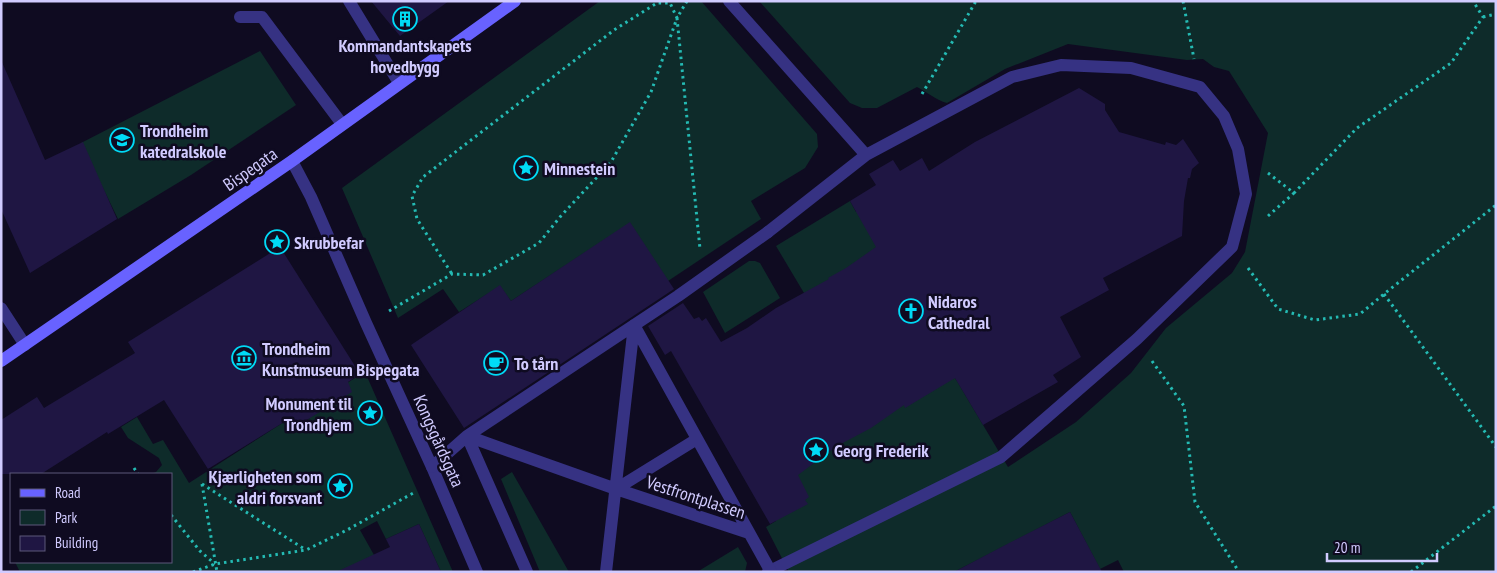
<svg xmlns="http://www.w3.org/2000/svg" width="1497" height="573" viewBox="0 0 1497 573" font-family="'PT Sans Narrow',sans-serif">
  <rect width="100%" height="100%" fill="#0f0b21"/>
  <path fill="#0e2b2a" d="M 600,1 L 701,1 L 817,134 L 818,147 L 805,168 L 751,201 L 761,219 L 668,281 L 630,223 L 511,301 L 500,286 L 459,312 L 443,289 L 398,318 L 342,188 Z
    M 759,1 L 1496,1 L 1496,572 L 1124,572 L 1118,560 L 1100,569 L 1070,512 L 954,572 L 789,572 L 766,527 L 776,521 L 774,517 L 787,468 L 951,371 L 1008,467 L 1076,422 L 1131,373 L 1166,328 L 1232,273 L 1245,252 L 1268,133 L 1229,71 L 1214,67 L 1203,59 L 1187,60 L 1068,44 L 1005,69 L 947,103 C 936,100 927,92 917,87 L 877,108 L 862,108 L 850,103 Z
    M 260,51 L 296,105 L 191,175 L 118,219 L 81,143 Z
    M 850,201 L 856,212 L 861,209 L 883,246 L 833,285 L 804,293 L 776,246 Z
    M 749,261 L 755,261 L 760,263 L 780,298 L 725,333 L 703,292 Z
    M 365,372 L 453,572 L 441,572 L 419,524 L 386,539 L 377,521 L 360,530 L 374,555 L 366,572 L 20,572 L 15,562 L 171,562 L 171,474 L 151,474 L 156,472 L 162,465 L 159,458 L 128,438 L 121,427 L 137,417 L 153,444 L 163,440 L 189,483 L 284,422 L 290,431 L 310,418 L 304,409 Z
    M 512,472 L 569,572 L 540,572 L 501,479 Z
    M 738,547 L 747,563 L 745,572 L 697,572 Z"/>
  <path fill="#1f1643" d="M 371,1 L 449,1 L 400,36 Z
    M 1,60 L 45,160 L 83,142 L 117,219 L 30,273 L 1,209 Z
    M 1079,88 L 1105,104 L 1105,110 L 1119,132 L 1165,145 L 1166,142 L 1176,145 L 1183,139 L 1199,163 L 1192,169 L 1190,178 L 1188,178 L 1184,201 L 1182,236 L 1103,278 L 1109,290 L 1060,317 L 1081,357 L 1053,375 L 1058,382 L 983,425 L 955,378 L 905,408 L 904,405 L 871,428 L 837,446 L 798,475 L 809,497 L 805,500 L 808,504 L 770,524 L 671,351 L 665,355 L 648,326 L 683,303 L 694,319 L 699,317 L 702,321 L 706,318 L 721,342 L 747,328 L 776,308 L 829,279 L 828,278 L 846,268 L 876,247 L 850,201 L 876,185 L 869,174 L 893,160 L 900,171 L 922,158 L 929,171 L 975,142 Z
    M 630,222 L 674,289 L 464,428 L 411,345 L 500,285 L 511,301 Z
    M 280,247 L 360,374 L 348,382 L 352,392 L 289,431 L 284,422 L 208,469 L 164,400 L 108,434 L 107,432 L 41,474 L 1,474 L 1,420 L 37,397 L 44,408 L 135,353 L 128,342 Z
    M 1070,512 L 1102,572 L 954,572 L 1011,542 Z
    M 419,524 L 441,572 L 336,572 L 390,547 L 386,539 Z"/>
  <g fill="none" stroke-linecap="round" stroke-linejoin="round">
    <path stroke="#24bab3" stroke-width="3" stroke-dasharray="2.5 4" stroke-linecap="butt" d="M 687,1 L 677,18 L 700,249
      M 1183,1 L 1194,59
      M 1483,17 L 1496,14
      M 922,94 L 976,1
      M 1268,173 L 1294,193 L 1357,128 L 1451,63 L 1483,17 L 1473,1
      M 1268,216 L 1294,193
      M 1248,268 L 1278,309 L 1315,320 L 1360,314 L 1384,294 L 1496,205
      M 1384,294 L 1496,447
      M 389,311 L 452,274 L 483,275 L 539,243 L 560,217 L 611,162 L 651,92 L 677,18 L 670,3 L 657,3 L 614,30 L 423,177 L 412,196 L 417,219 L 452,274
      M 1152,361 L 1184,406 L 1195,502 L 1239,572
      M 134,468 L 138,474
      M 202,484 L 306,550
      M 202,484 L 217,572
      M 171,515 L 200,551 L 215,564
      M 193,572 L 215,564 L 306,550 L 347,530 L 415,492
      M 1411,572 L 1496,506"/>
    <path stroke="#363283" stroke-width="12" d="M 349,1 L 399,83
      M 729,1 L 866,155 L 1012,77 L 1061,65 L 1131,68 L 1200,87 L 1224,116 L 1238,149 L 1246,194 L 1232,247 L 1137,339 L 1001,457 L 768,572
      M 240,17 L 262,17 L 342,124
      M 292,161 L 311,197 L 366,323 L 432,467 L 477,572
      M 768,232 L 866,155"/>
    <path stroke="#363283" stroke-width="12" d="M 1,308 L 25,345
      M 467,436 L 616,489 L 749,533
      M 467,436 L 527,572
      M 432,467 L 467,436 L 678,296 L 768,232
      M 616,489 L 697,439
      M 606,572 L 634,325 L 771,572"/>
    <path stroke="#6862ff" stroke-width="12" d="M 1,361 L 292,161 L 515,1"/>
  </g>
  <defs>
    <g id="building-ring" transform="scale(1.25)"><circle r="9.5" fill="#0f0b21" stroke="#00daf6" stroke-width="1.5"/><path d="M-4-6H4V6H1V3H-1V6H-4ZM-2.5-4.3h1.7v1.8h-1.7ZM.8-4.3h1.7v1.8H.8ZM-2.5-1h1.7V.8h-1.7ZM.8-1h1.7V.8H.8Z" fill="#00daf6"/></g>
    <g id="school-ring" transform="scale(1.25)"><circle r="9.5" fill="#0f0b21" stroke="#00daf6" stroke-width="1.5"/><path d="M0-5L7-2L0 1L-7-2ZM-4 1L0 2.5L4 1V4Q0 6-4 4Z" fill="#00daf6"/></g>
    <g id="sight-ring" transform="scale(1.25)"><circle r="9.5" fill="#0f0b21" stroke="#00daf6" stroke-width="1.5"/><path d="M0-6L1.8-2.2L6-1.7L2.9 1.2L3.7 5.4L0 3.3L-3.7 5.4L-2.9 1.2L-6-1.7L-1.8-2.2Z" fill="#00daf6"/></g>
    <g id="church-ring" transform="scale(1.25)"><circle r="9.5" fill="#0f0b21" stroke="#00daf6" stroke-width="1.5"/><path d="M-1.2-6h2.4v3.5h3.3v2.4h-3.3V6h-2.4V-.1h-3.3v-2.4h3.3Z" fill="#00daf6"/></g>
    <g id="museum-ring" transform="scale(1.25)"><circle r="9.5" fill="#0f0b21" stroke="#00daf6" stroke-width="1.5"/><path d="M0-6L6-3V-2H-6V-3ZM-5-1h2V3h-2ZM-1-1h2V3h-2ZM3-1h2V3H3ZM-6 4H6V6H-6Z" fill="#00daf6"/></g>
    <g id="cafe-ring" transform="scale(1.25)"><circle r="9.5" fill="#0f0b21" stroke="#00daf6" stroke-width="1.5"/><path d="M-5.5-4.5H6V0H3Q3 3.5 0 3.5H-2.5Q-5.5 3.5-5.5 0ZM3-3.2v2h1.7v-2ZM-6 4.5H4V6H-6Z" fill="#00daf6"/></g>
  </defs>
  <g fill-rule="evenodd">
    <use href="#building-ring" x="405" y="19"/>
    <use href="#school-ring" x="122" y="140"/>
    <use href="#sight-ring" x="526" y="168"/>
    <use href="#sight-ring" x="277" y="242"/>
    <use href="#church-ring" x="911" y="311"/>
    <use href="#museum-ring" x="244" y="358"/>
    <use href="#cafe-ring" x="496" y="363"/>
    <use href="#sight-ring" x="370" y="413"/>
    <use href="#sight-ring" x="816" y="450"/>
    <use href="#sight-ring" x="340" y="486"/>
  </g>
  <g text-anchor="middle" dominant-baseline="central" stroke-width="5" stroke-linejoin="round" paint-order="stroke">
    <g font-size="18" font-weight="bold" fill="#d1cbff" stroke="#0f0b21" text-anchor="start">
      <text x="405" y="45" text-anchor="middle">Kommandantskapets<tspan x="405" dy="21">hovedbygg</tspan></text>
      <text x="140" y="130">Trondheim<tspan x="140" dy="21">katedralskole</tspan></text>
      <text x="544" y="168">Minnestein</text>
      <text x="294" y="242">Skrubbefar</text>
      <text x="928" y="301">Nidaros<tspan x="928" dy="21">Cathedral</tspan></text>
      <text x="262" y="348">Trondheim<tspan x="262" dy="21">Kunstmuseum Bispegata</tspan></text>
      <text x="514" y="363">To tårn</text>
      <text x="352" y="403" text-anchor="end">Monument til<tspan x="352" dy="21">Trondhjem</tspan></text>
      <text x="834" y="450">Georg Frederik</text>
      <text x="322" y="476" text-anchor="end">Kjærligheten som<tspan x="322" dy="21">aldri forsvant</tspan></text>
    </g>
    <g font-size="18" fill="#d1cbff" stroke="#0f0b21">
      <text transform="translate(250 169) rotate(-35)">Bispegata</text>
      <text transform="translate(439 441) rotate(66)">Kongsgårdsgata</text>
      <text transform="translate(696 497) rotate(18)">Vestfrontplassen</text>
    </g>
  </g>
  <rect width="1497" height="573" fill="none" stroke="#d1cbff" stroke-width="5"/>
  <rect x="10" y="473" width="162" height="90" fill="#0f0b21" stroke="#5d587a"/>
  <rect x="20" y="489" width="25" height="8" fill="#6862ff" stroke="#5d587a"/>
  <text x="55" y="498" font-size="15" fill="#d1cbff">Road</text>
  <rect x="20" y="510" width="25" height="15" fill="#0e2b2a" stroke="#5d587a"/>
  <text x="55" y="523" font-size="15" fill="#d1cbff">Park</text>
  <rect x="20" y="536" width="25" height="15" fill="#1f1643" stroke="#5d587a"/>
  <text x="55" y="548" font-size="15" fill="#d1cbff">Building</text>
  <path d="M1327 553v8h110v-8" fill="none" stroke="#d1cbff" stroke-width="2.5"/>
  <text x="1334" y="553" font-size="15" fill="#d1cbff" stroke="#0f0b21" stroke-width="4" paint-order="stroke">20 m</text>
</svg>
